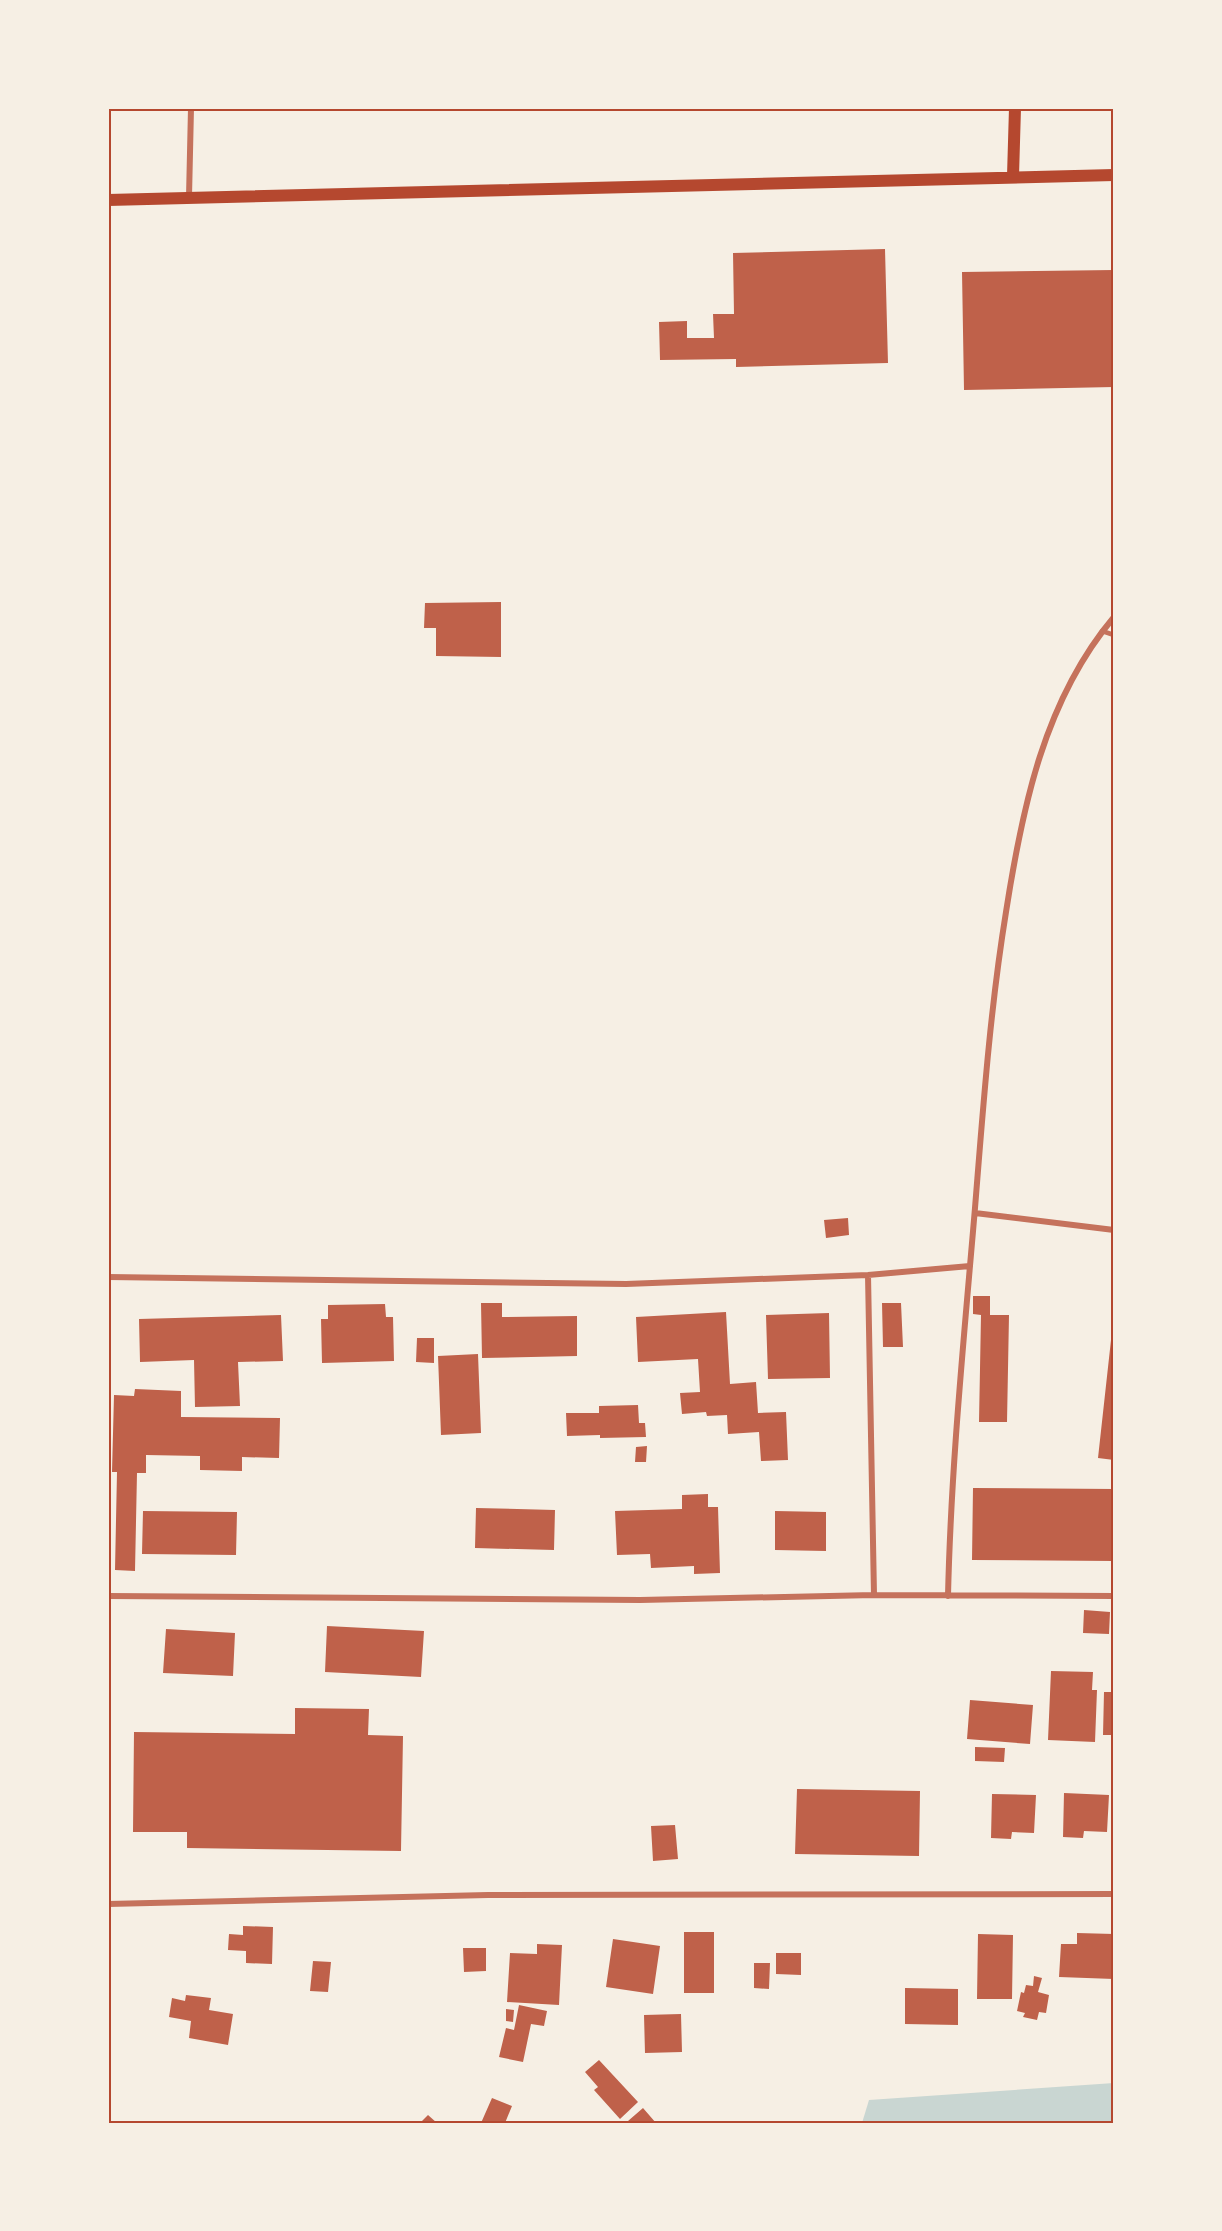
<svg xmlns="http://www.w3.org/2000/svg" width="1222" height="2231" viewBox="0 0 1222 2231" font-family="Barlow,sans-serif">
  <rect width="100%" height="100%" fill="#f6efe4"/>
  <path fill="#c9d6d2" d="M 1114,2083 L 1114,2123 L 862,2123 L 869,2100 Z"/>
  <path fill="#bf614a" d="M 885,249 L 888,363 L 736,367 L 736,359 L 660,360 L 659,322 L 687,321 L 687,338 L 714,338 L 713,314 L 734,314 L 733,253 Z
    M 1114,270 L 1114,387 L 964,390 L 962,272 Z
    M 501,602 L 501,657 L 436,656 L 436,628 L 424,628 L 425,603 Z
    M 848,1218 L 849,1235 L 826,1238 L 824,1220 Z
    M 973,1296 L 990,1296 L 990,1315 L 1009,1315 L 1007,1422 L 979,1422 L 981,1315 L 973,1314 Z
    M 481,1303 L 502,1303 L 502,1317 L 577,1316 L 577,1356 L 482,1358 Z
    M 882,1303 L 901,1303 L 903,1347 L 883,1347 Z
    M 385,1304 L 386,1317 L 393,1317 L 394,1361 L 322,1363 L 321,1319 L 328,1319 L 328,1305 Z
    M 726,1312 L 730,1384 L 756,1382 L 758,1413 L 786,1412 L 788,1460 L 761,1461 L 759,1432 L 728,1434 L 727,1415 L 707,1416 L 706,1412 L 682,1414 L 680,1393 L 700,1392 L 698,1359 L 638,1362 L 636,1317 Z
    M 829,1313 L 830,1378 L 768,1379 L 766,1315 Z
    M 281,1315 L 283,1361 L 238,1362 L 240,1406 L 195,1407 L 194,1360 L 140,1362 L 139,1319 Z
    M 417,1338 L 434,1338 L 434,1363 L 416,1362 Z
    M 1111,1340 L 1114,1340 L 1114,1460 L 1098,1458 Z
    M 478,1354 L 481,1433 L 441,1435 L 438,1356 Z
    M 135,1389 L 181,1391 L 181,1417 L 280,1418 L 279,1458 L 242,1457 L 242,1471 L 200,1470 L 200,1456 L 146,1455 L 146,1473 L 137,1473 L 135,1571 L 115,1570 L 117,1472 L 112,1472 L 114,1395 L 134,1396 Z
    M 638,1405 L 639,1423 L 645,1423 L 646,1437 L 600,1438 L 600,1435 L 567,1436 L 566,1413 L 599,1413 L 599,1406 Z
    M 647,1446 L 646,1462 L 635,1462 L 636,1447 Z
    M 973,1488 L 1114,1489 L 1114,1561 L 972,1560 Z
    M 708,1494 L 708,1507 L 718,1507 L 720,1573 L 694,1574 L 694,1566 L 651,1568 L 650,1554 L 617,1555 L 615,1511 L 682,1509 L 682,1495 Z
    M 476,1508 L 555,1510 L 554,1550 L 475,1548 Z
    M 143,1511 L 237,1512 L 236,1555 L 142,1554 Z
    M 775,1511 L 826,1512 L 826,1551 L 775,1550 Z
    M 1084,1610 L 1110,1612 L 1109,1634 L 1083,1633 Z
    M 327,1626 L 424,1631 L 421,1677 L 325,1672 Z
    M 166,1629 L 235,1633 L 233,1676 L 163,1673 Z
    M 1051,1671 L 1093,1672 L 1092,1690 L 1097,1690 L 1095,1742 L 1048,1740 Z
    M 1104,1692 L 1114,1692 L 1114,1735 L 1103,1735 Z
    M 970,1700 L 1033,1705 L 1030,1744 L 967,1739 Z
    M 295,1708 L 369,1709 L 368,1735 L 403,1736 L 401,1851 L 187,1848 L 187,1832 L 133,1832 L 134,1732 L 295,1734 Z
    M 975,1747 L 1005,1748 L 1004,1762 L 975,1761 Z
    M 797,1789 L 920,1791 L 919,1856 L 795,1854 Z
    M 1064,1793 L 1109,1795 L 1107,1832 L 1084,1831 L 1083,1838 L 1063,1837 Z
    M 992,1794 L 1036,1795 L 1034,1833 L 1012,1832 L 1011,1839 L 991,1838 Z
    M 675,1825 L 678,1859 L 653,1861 L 651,1826 Z
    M 243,1926 L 273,1927 L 272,1964 L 246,1963 L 246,1951 L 228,1950 L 229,1934 L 243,1935 Z
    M 684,1932 L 714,1932 L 714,1993 L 684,1993 Z
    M 1077,1933 L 1114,1934 L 1114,1979 L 1059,1977 L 1061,1944 L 1077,1944 Z
    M 978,1934 L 1013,1935 L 1012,1999 L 977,1999 Z
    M 613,1939 L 660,1946 L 653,1994 L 606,1987 Z
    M 537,1944 L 562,1945 L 559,2005 L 507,2002 L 510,1953 L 537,1954 Z
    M 463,1948 L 486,1948 L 486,1971 L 464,1972 Z
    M 776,1953 L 801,1953 L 801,1975 L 776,1974 Z
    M 313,1961 L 331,1962 L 328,1992 L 310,1991 Z
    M 754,1963 L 770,1963 L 769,1989 L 754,1988 Z
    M 1034,1976 L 1042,1978 L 1038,1992 L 1049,1995 L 1046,2013 L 1039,2012 L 1037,2020 L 1023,2017 L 1025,2013 L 1017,2011 L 1021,1992 L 1024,1993 L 1026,1985 L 1033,1986 Z
    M 905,1988 L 958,1989 L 958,2025 L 905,2024 Z
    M 186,1995 L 211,1998 L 209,2010 L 233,2014 L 228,2045 L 189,2038 L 191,2021 L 169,2017 L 172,1998 L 185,2001 Z
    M 519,2005 L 547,2011 L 544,2026 L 531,2024 L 523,2062 L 499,2057 L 506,2028 L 514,2030 Z
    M 506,2009 L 514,2010 L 513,2022 L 506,2021 Z
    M 681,2014 L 682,2052 L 645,2053 L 644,2015 Z
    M 599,2060 L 638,2102 L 620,2119 L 594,2090 L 598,2087 L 585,2072 Z
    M 492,2098 L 512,2106 L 505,2123 L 481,2123 Z
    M 643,2108 L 656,2123 L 628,2121 Z
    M 428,2115 L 437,2123 L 420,2123 Z"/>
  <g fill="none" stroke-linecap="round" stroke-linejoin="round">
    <path stroke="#c5725c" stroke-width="4.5" d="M 1102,631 L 1114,635"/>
    <path stroke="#c5725c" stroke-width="6" d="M 189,197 L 191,108
      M 975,1213 L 1114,1230
      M 868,1275 L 874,1595
      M 108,1277 L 626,1284 L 868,1275 L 970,1266
      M 108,1596 L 640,1600 L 874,1595 L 1114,1596
      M 948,1596 C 951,1466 964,1338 975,1208 C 983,1109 990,1010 1006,912 C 1022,809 1044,700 1114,617
      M 108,1904 L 488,1895 L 1114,1894"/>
    <path stroke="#b5482f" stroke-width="12" d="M 1013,176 L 1015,108
      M 108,200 L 1114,175"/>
  </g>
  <rect width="1222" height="2231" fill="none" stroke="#f6efe4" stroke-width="219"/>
  <rect x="110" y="110" width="1002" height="2012" fill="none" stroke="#b5482f" stroke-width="2"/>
</svg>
